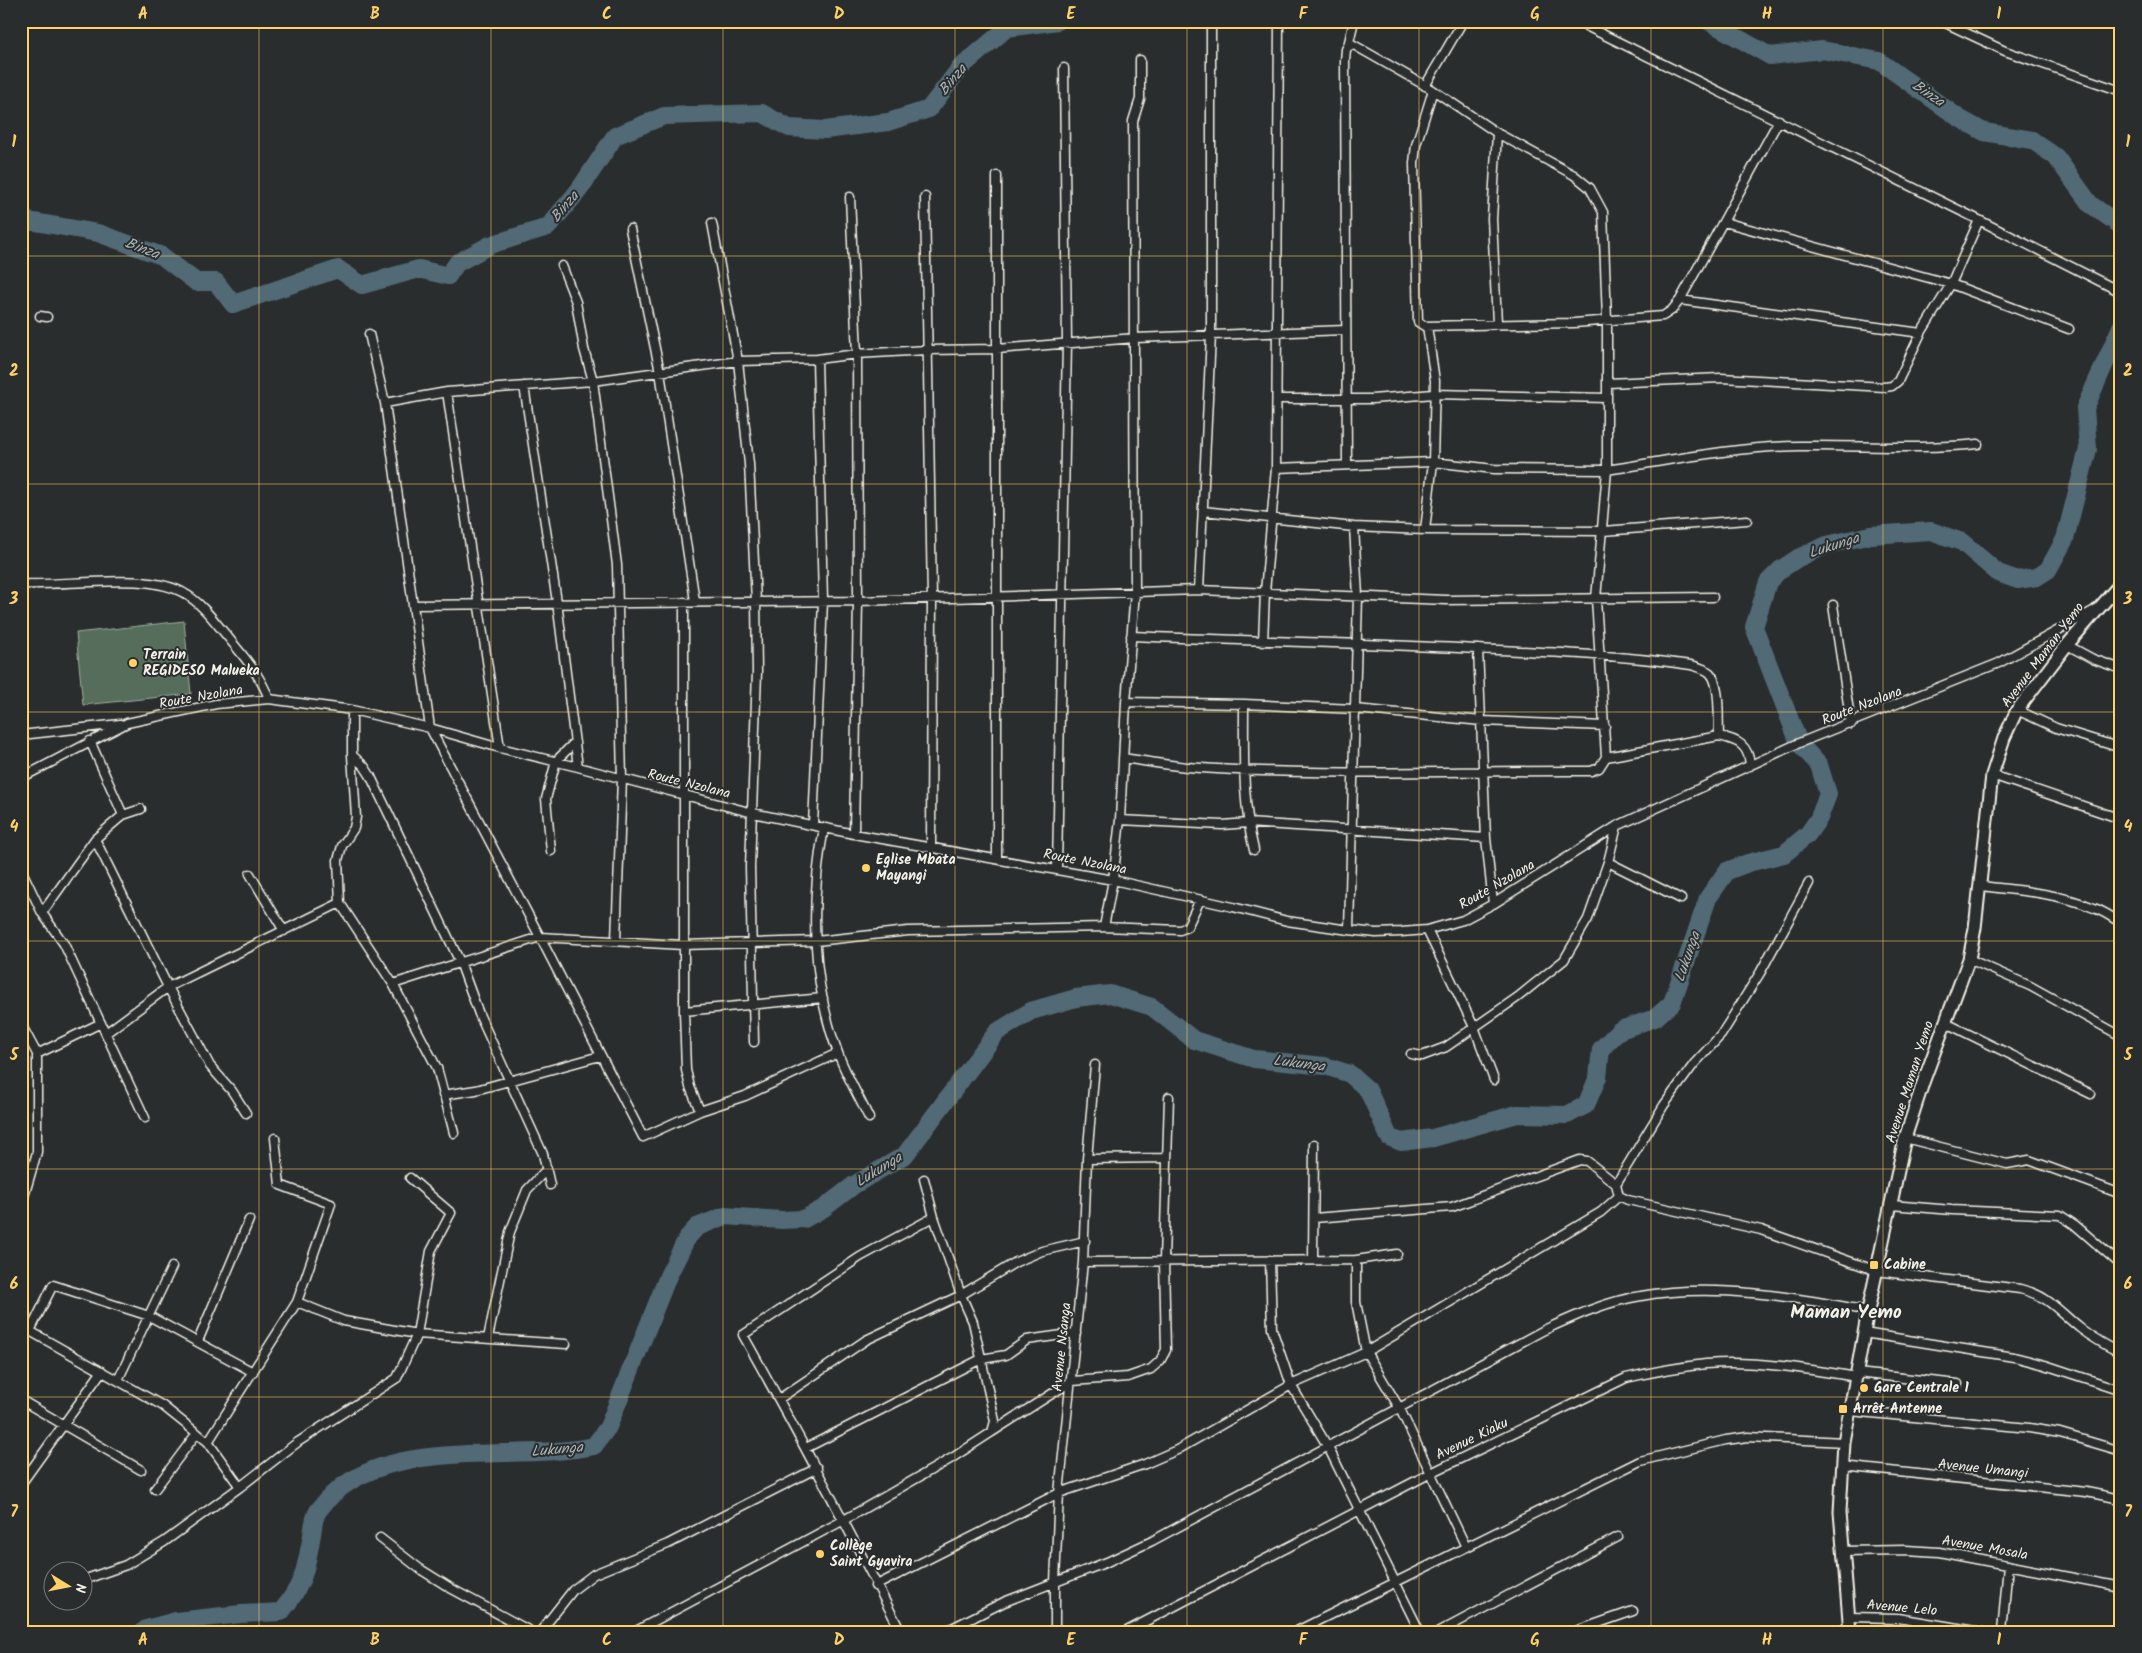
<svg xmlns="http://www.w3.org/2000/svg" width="2142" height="1653" viewBox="0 0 2142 1653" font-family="Kalam,sans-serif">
  <rect width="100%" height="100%" fill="#2a2d2e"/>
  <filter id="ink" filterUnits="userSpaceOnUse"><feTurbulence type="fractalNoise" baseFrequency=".02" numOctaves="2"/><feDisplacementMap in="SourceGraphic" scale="10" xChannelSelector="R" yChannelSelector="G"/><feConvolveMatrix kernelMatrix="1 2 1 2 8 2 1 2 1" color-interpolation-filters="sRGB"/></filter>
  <g filter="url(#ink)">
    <path fill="#546d5a" stroke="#a4afa1" d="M 184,621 L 191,694 L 83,705 L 76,633 Z"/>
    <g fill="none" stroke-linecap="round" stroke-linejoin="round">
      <path stroke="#516a76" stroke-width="18" d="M 1708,21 L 1770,56 L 1822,50 L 1879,61 L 1959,118 L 1984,132 L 2032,140 L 2056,157 L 2090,204 L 2121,226
        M 21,227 L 29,221 L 98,233 L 162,256 L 196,282 L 216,282 L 233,304 L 338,269 L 362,285 L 419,269 L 448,276 L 457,263 L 490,245 L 548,227 L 579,190 L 615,136 L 664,116 L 762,113 L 789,128 L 825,130 L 888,122 L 929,109 L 960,68 L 1007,28 L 1058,21
        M 143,1632 L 146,1629 L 176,1621 L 241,1614 L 281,1612 C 303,1585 305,1573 311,1540 C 313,1532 313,1518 318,1511 C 375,1431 511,1464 594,1446 L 608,1427 L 668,1276 L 687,1238 L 697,1227 L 725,1216 L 782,1220 L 804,1219 L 824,1208 L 854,1185 L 905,1155 L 997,1032 L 1031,1011 L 1076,998 L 1110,994 L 1152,1007 L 1194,1040 L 1254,1059 L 1325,1066 L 1350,1074 L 1368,1090 L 1389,1137 L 1401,1142 L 1433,1138 L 1517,1114 L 1567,1115 L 1586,1105 L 1598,1077 L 1601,1049 L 1620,1030 L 1655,1018 L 1672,1003 L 1708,898 L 1727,871 L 1748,863 L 1784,854 L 1808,834 L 1819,818 L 1828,794 L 1819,765 L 1799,743 L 1754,627 L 1768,582 L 1780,570 L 1798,558 L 1827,545 L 1871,535 L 1931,531 L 1962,542 L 1998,573 L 2018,580 L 2037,577 L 2048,570 L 2065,539 L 2088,449 L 2085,408 L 2121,327"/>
      <g stroke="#f4f1e8" stroke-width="11">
        <path id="street" d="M 1576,21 L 1979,220 L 2121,292
          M 1941,21 L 2005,51 L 2121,91
          M 1348,46 L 1354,21
          M 1425,86 L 1463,21
          M 1433,90 L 1416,145 L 1414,163 L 1418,322 L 1424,326 L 1574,323 L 1663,316 L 1672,310 L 1680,300 L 1779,120
          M 1497,133 L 1492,219 L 1497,323
          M 997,176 L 997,859
          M 850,197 L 857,354 L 858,601 L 854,834
          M 925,197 L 932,599 L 931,847
          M 1724,222 L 1951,284 L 2069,329
          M 712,223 L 738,361 L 749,464 L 756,601 L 757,672 L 750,867 L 754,1042
          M 630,229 L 660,372 L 695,601
          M 562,266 L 576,302 L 584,349 L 593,381 L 617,565 L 622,779 L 616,940
          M 1680,300 L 1921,333
          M 40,316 L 47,317
          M 369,334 L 385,403 L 430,728 L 540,937 L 643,1137 L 700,1111 L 745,1096 L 838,1053
          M 1608,383 L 1721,378 L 1885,387 L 1892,386 L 1898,381 L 1921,333 L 1951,284 L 1979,220
          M 524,386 L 557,602 L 578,767
          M 447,392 L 500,748
          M 1277,399 L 1372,399 L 1434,394 L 1607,398
          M 385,403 L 447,392 L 593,381 L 738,361 L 817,359 L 857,354 L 927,350 L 997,349 L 1135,338 L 1346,330
          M 1276,468 L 1433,462 L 1494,469 L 1607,470 C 1671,460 1735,447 1799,446 C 1859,445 1918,450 1978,444
          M 1203,511 L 1354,527 L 1425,530 L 1603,531 L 1747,520
          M 1425,530 L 1433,462 L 1435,381 L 1427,326
          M 21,584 C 65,587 150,570 187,595 C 203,605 215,622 227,636 C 243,656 260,674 269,699
          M 1199,590 L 1211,335 L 1211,21
          M 684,602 L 684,1011 L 686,1070 L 690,1087 L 700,1111
          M 413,605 L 858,601 L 1199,590 L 1446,600 L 1713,597
          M 1833,605 L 1851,724
          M 1131,636 C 1246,641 1361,643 1476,649 C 1548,652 1620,655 1691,665 C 1698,667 1704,668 1710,673 C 1721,684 1718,720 1719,736
          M 1263,642 L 1265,592 L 1276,468 L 1279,21
          M 2067,645 L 2093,659 L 2121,669
          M 1478,649 L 1486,838 L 1493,904
          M 1126,702 L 1244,704 L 1355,709 L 1482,721 L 1605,726
          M 1244,704 C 1244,752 1242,802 1254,850
          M 352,710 L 352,755 L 356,817 L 354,828 L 342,846 L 338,860 L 340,903 L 393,984 L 437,1068 L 454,1133
          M 2017,710 L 2056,728 L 2121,748
          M 21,735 L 120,724
          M 90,741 L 123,815
          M 352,755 L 364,766 L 370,775 L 460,962 L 479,1014 L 543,1154 L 550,1185
          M 1606,757 L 1719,736 C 1738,740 1749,745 1750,766
          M 1123,758 C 1144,761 1165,765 1187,767 C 1321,777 1456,770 1591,771 L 1599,768 L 1606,757 L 1596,599 L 1607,470 L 1607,320 L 1603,212 L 1590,188 L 1574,175 L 1497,133 L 1433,90 L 1352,44 L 1346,49 L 1345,61 L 1347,465
          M 1992,775 L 2121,819
          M 21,778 L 127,723 L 216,704 L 269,699 L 352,710 L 430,728 L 500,748 L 578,767 L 753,813 L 854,834 L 1113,880 L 1233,907 L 1287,921 L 1349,930 L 1376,933 L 1401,932 L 1427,930 L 1463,920 L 1493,904 L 1617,826 L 1799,743 L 1999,663 L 2093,611
          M 1120,820 L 1222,825 L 1248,823 L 1486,838
          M 813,825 L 823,601 L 817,359
          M 824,828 C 810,901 811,982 838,1053 C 846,1075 859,1097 869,1118
          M 95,839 L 168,987 L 210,1066 L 232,1091 L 246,1113
          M 551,851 L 546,799 L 556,761 L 575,742
          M 1608,862 L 1681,899
          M 21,869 L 42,913 L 64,944 L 145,1118
          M 1057,869 L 1067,343 L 1064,68
          M 250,874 L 284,931
          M 1980,886 C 2017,890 2058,893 2094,908 C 2103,911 2112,917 2121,923
          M 42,913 L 95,839 L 123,815 L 141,809
          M 1104,927 L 1113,880 L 1120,820 L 1126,702 L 1135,592 L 1133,121 L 1140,99 L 1140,60
          M 1349,930 L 1358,596 L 1354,527
          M 1427,930 L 1474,1027 L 1494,1080
          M 1969,959 L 2030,986 L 2121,1036
          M 393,984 L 540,937 L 683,945 L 816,941 L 908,931 L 1104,927 L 1180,930 L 1187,927 L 1200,900
          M 684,1011 L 823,998
          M 1946,1023 L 2091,1094
          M 21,1024 L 37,1054
          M 106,1033 L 168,987 L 340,903
          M 1411,1054 L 1422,1056 L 1446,1047 L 1518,997 L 1564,960 L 1588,919 L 1608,862 L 1617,826
          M 443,1095 L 476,1090 L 600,1056
          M 1905,1138 L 2007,1164 L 2029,1160 L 2121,1194
          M 1087,1159 L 1167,1158
          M 1619,1196 L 1628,1200 L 1761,1230 L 1877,1271 L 2020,1289 C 2050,1296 2058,1311 2081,1329 C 2093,1338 2107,1346 2121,1353
          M 1619,1196 L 1616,1184 L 1664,1105 L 1694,1064 L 1721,1035 L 1760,973 L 1809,883
          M 1891,1205 L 1952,1210 L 2060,1215 L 2075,1225 L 2121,1265
          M 21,1207 L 37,1152 L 37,1054 L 101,1023
          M 1314,1218 L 1452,1207 L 1580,1160 L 1587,1161 L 1616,1184
          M 1270,1260 L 1272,1329 L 1291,1385 L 1328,1447 L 1420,1632
          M 1313,1260 L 1314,1144
          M 1356,1260 L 1356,1302 L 1366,1352 L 1400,1409 L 1466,1547
          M 1083,1262 L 1356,1260 L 1397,1254
          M 297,1302 L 344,1321 L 417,1334 L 566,1344
          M 21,1326 L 163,1406 L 208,1442 L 240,1487
          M 30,1331 L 53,1285 L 149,1316 L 253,1372
          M 1864,1333 L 2014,1357 L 2045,1365 L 2121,1390
          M 488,1338 L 510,1232 L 527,1190 L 547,1169
          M 198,1341 L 249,1220
          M 1857,1373 L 1958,1384
          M 118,1380 L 172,1267
          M 779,1399 L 866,1340 L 961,1295 L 1016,1262 L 1042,1251 L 1085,1241
          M 21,1400 L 141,1470
          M 1850,1411 L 2029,1428 L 2060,1433 L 2121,1451
          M 992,1432 L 1072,1381 L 1128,1377 L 1151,1369 L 1160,1361 L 1166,1350 L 1164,1260 L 1169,1097
          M 208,1442 L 297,1302 L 331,1204 L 280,1185 L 275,1138
          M 806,1448 L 981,1359 L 1006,1355 L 1027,1340 L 1076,1333
          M 1842,1466 L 2086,1492 L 2121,1499
          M 21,1484 L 102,1371
          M 155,1489 L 197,1433
          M 380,1538 L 420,1569 L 452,1589 L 532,1632
          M 1842,1551 L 1906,1550 L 1939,1552 L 2121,1587
          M 82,1579 L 89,1578 L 126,1565 L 164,1542 L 240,1487 L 298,1442 L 397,1378 L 417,1334 L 431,1251 L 451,1213 L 410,1178
          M 875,1586 L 1059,1493 L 1145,1464 L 1177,1450 L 1291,1385 L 1366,1352 L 1601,1212 L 1619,1196
          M 1848,1617 L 1898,1618 L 1982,1632
          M 540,1632 L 573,1590 L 594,1574 L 668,1544 L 817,1468
          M 634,1632 L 844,1520 L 952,1458 L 992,1432 L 995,1421 L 973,1322 L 961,1295 L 934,1217 L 924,1179
          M 901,1632 C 850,1532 798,1433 743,1335 L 860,1257 L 934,1217
          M 944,1632 L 1004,1602 L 1107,1562 L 1152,1541 L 1544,1330 C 1575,1316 1607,1301 1641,1296 C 1714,1283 1796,1297 1868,1311
          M 1055,1632 L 1055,1582 L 1059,1493 L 1083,1262 L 1087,1159 L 1095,1065
          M 1125,1632 L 1431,1473 L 1626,1378 C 1652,1372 1679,1367 1706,1364 C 1754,1360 1809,1369 1856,1377
          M 1295,1632 L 1640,1461 L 1726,1440 L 1748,1437 L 1844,1442
          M 1439,1632 L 1618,1537
          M 1573,1632 L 1633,1611
          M 2002,1632 L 2008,1565"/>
      </g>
      <g stroke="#f4f1e8" stroke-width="15">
        <path id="secondary" d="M 1850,1632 L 1840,1512 L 1844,1442 L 1868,1311 L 1905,1138 L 1924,1080 L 1969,959 L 1975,928 L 1992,775 L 2004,738 L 2017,710 L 2067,645 L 2121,583"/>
      </g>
      <use href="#street" stroke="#2a2d2e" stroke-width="8"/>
      <use href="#secondary" stroke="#2a2d2e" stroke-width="11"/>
    </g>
  </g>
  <path fill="none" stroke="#ffd166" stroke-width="1" stroke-opacity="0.55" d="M 259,21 L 259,1632M 491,21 L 491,1632M 723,21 L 723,1632M 955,21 L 955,1632M 1187,21 L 1187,1632M 1419,21 L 1419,1632M 1651,21 L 1651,1632M 1883,21 L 1883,1632M 21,256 L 2121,256M 21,484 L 2121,484M 21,712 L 2121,712M 21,941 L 2121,941M 21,1169 L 2121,1169M 21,1397 L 2121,1397"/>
  <g fill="#ffd166" stroke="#2a2d2e" stroke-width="2">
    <circle cx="133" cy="663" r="5"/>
    <circle cx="866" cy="868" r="5"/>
    <rect x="1869" y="1260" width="10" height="10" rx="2.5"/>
    <circle cx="1864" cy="1388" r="5"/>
    <rect x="1838" y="1404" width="10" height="10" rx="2.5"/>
    <circle cx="820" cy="1554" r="5"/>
  </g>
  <g text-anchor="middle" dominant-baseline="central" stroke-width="4" stroke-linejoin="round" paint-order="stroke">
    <g font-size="14" font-weight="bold" fill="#f4f1e8" stroke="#2a2d2e" text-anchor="start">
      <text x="143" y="655">Terrain<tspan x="143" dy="16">REGIDESO Malueka</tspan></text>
      <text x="876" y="860">Eglise Mbata<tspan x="876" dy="16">Mayangi</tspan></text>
      <text x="1884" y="1265">Cabine</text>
      <text x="1874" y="1388">Gare Centrale 1</text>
      <text x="1853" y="1409">Arrêt Antenne</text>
      <text x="830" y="1546">Collège<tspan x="830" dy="16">Saint Gyavira</tspan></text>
    </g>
    <g font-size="14" fill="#f4f1e8" stroke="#2a2d2e">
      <text transform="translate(2043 655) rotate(-53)">Avenue Maman Yemo</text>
      <text transform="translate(201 697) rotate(-10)">Route Nzolana</text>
      <text transform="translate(1862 706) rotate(-21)">Route Nzolana</text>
      <text transform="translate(689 784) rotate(14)">Route Nzolana</text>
      <text transform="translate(1085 862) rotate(11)">Route Nzolana</text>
      <text transform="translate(1497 885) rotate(-30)">Route Nzolana</text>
      <text transform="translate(1910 1082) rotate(-72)">Avenue Maman Yemo</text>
      <text transform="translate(1062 1347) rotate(-84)">Avenue Nsanga</text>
      <text transform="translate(1472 1439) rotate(-26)">Avenue Kiaku</text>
      <text transform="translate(1983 1469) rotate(6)">Avenue Umangi</text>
      <text transform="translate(1985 1548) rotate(10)">Avenue Mosala</text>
      <text transform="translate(1902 1608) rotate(5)">Avenue Lelo</text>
    </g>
    <g font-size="15" font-style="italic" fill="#abb4b5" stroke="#2a2d2e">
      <text transform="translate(953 80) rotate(-50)">Binza</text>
      <text transform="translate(1928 94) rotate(34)">Binza</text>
      <text transform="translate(565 207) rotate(-50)">Binza</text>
      <text transform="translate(142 249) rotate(21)">Binza</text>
      <text transform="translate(1834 546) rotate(-18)">Lukunga</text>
      <text transform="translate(1688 957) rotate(-71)">Lukunga</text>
      <text transform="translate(1299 1064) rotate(7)">Lukunga</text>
      <text transform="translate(879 1170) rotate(-32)">Lukunga</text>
      <text transform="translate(557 1450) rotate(-5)">Lukunga</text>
    </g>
    <g font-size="19" font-weight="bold" fill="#f4f1e8" stroke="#2a2d2e">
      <text x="1846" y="1313">Maman Yemo</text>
    </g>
  </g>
  <rect width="2142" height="1653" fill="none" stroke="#2a2d2e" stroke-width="55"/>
  <g transform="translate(68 1586) rotate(100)"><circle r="24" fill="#2a2d2e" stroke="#7b7b78"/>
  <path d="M0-4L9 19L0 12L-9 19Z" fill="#ffd166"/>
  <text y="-8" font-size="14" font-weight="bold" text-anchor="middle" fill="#f4f1e8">N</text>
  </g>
  <rect x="28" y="28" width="2086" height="1598" fill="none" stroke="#ffd166" stroke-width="2"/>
  <g font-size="16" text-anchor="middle" font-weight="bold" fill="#ffd166">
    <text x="143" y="19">A</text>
    <text x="375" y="19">B</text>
    <text x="607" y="19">C</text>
    <text x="839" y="19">D</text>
    <text x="1071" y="19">E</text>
    <text x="1303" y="19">F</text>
    <text x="1535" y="19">G</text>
    <text x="1767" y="19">H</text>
    <text x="1999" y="19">I</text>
    <text x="14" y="147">1</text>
    <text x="2128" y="147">1</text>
    <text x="14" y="376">2</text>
    <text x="2128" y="376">2</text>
    <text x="14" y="604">3</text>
    <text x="2128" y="604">3</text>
    <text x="14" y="832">4</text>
    <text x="2128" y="832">4</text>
    <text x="14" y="1060">5</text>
    <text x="2128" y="1060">5</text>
    <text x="14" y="1289">6</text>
    <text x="2128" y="1289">6</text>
    <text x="14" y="1517">7</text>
    <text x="2128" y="1517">7</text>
    <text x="143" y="1645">A</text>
    <text x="375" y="1645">B</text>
    <text x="607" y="1645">C</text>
    <text x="839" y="1645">D</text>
    <text x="1071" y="1645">E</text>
    <text x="1303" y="1645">F</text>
    <text x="1535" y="1645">G</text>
    <text x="1767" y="1645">H</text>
    <text x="1999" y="1645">I</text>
  </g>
</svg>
